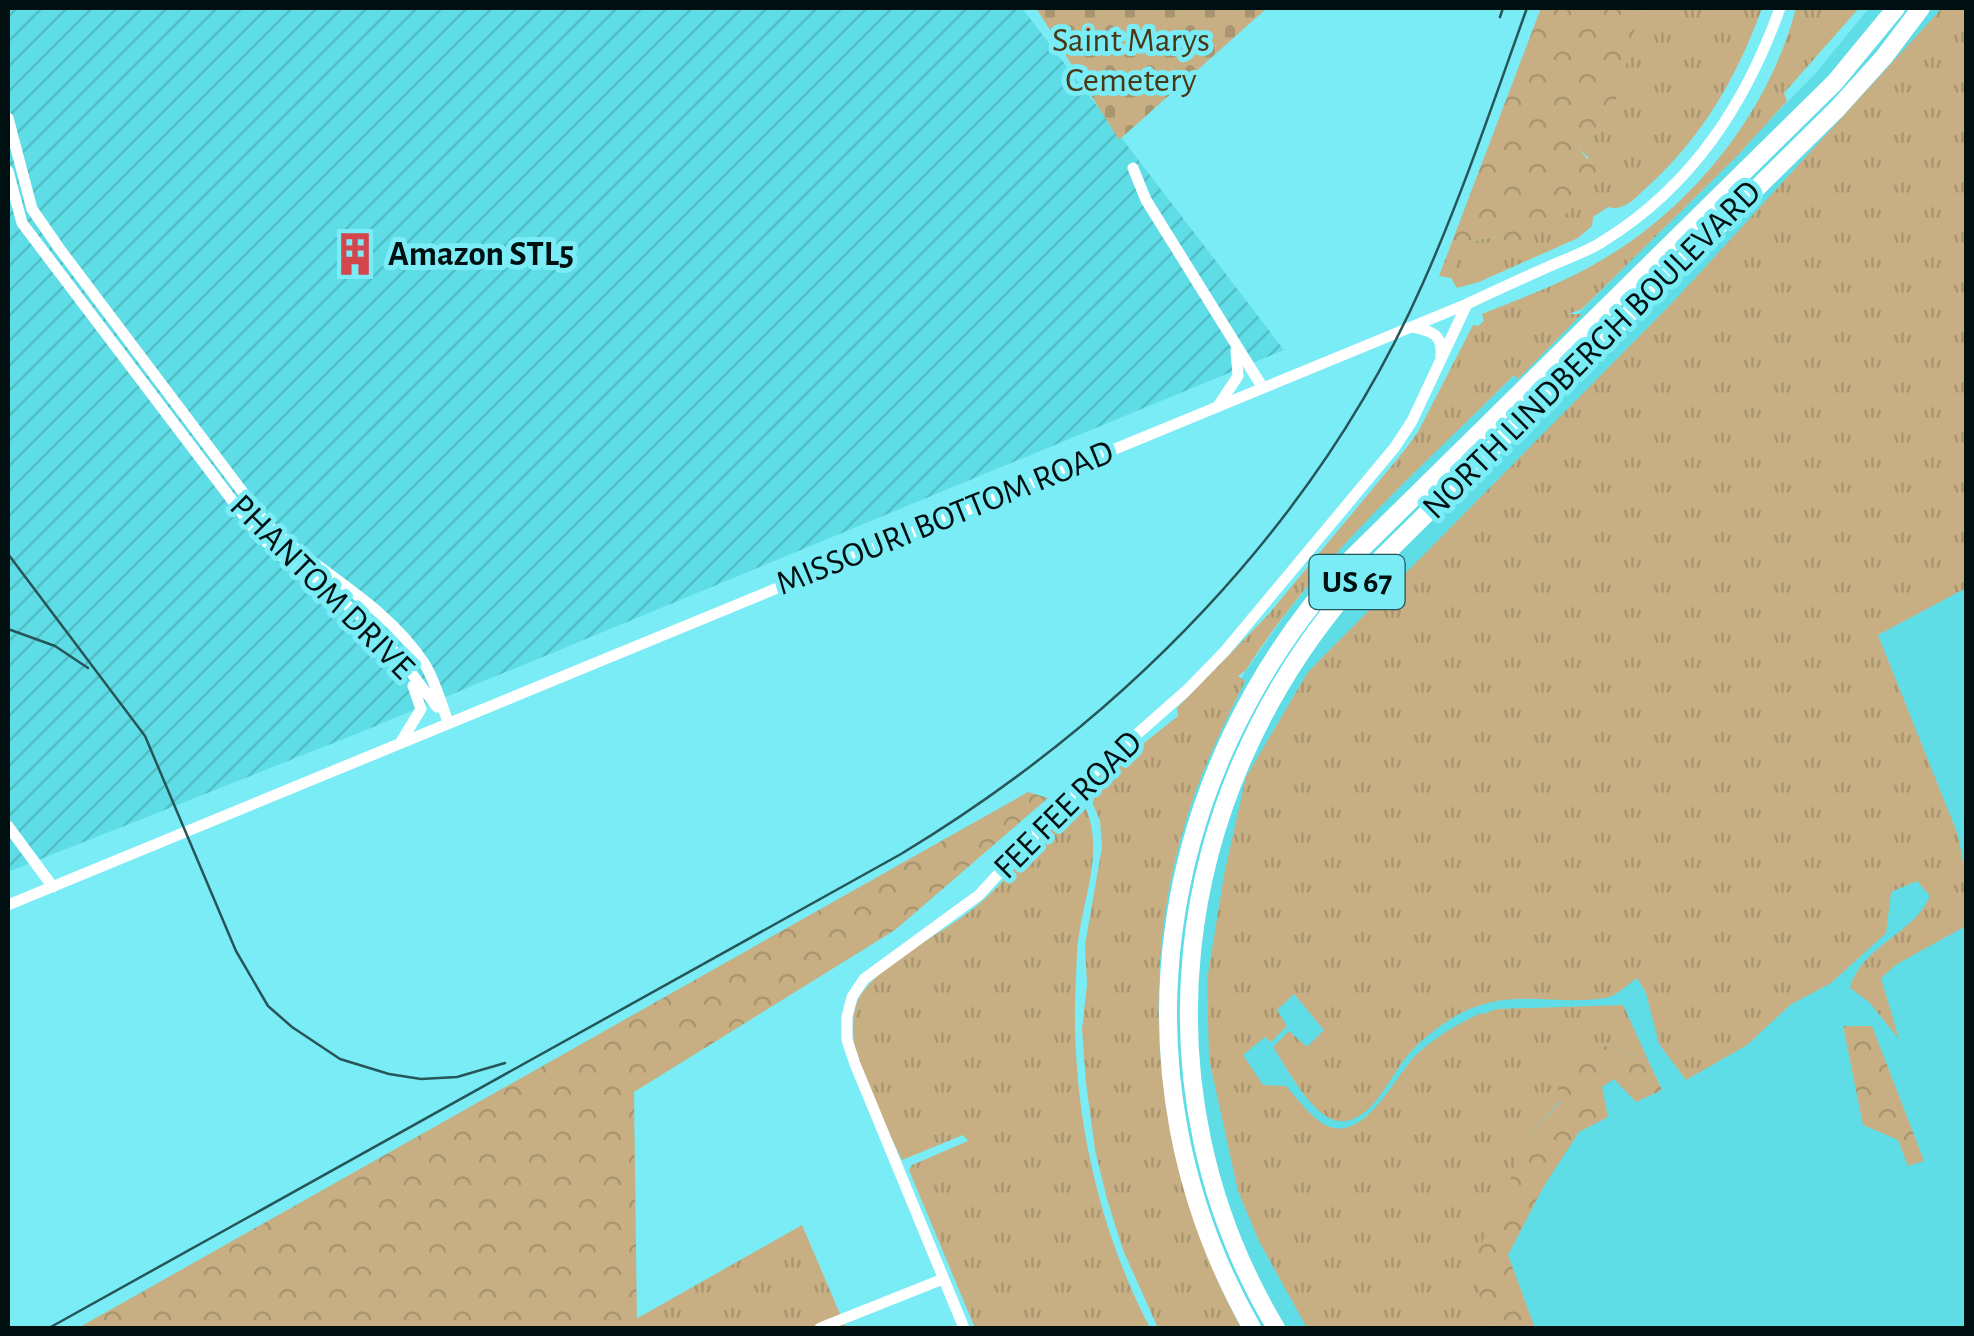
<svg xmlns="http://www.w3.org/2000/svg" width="1974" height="1336" viewBox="0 0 1974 1336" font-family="'Alegreya Sans',sans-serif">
  <defs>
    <pattern id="industrial-furrows" width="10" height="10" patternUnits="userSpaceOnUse" patternTransform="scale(2.5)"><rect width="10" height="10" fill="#5fdde7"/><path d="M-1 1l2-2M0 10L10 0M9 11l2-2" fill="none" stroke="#51bdc5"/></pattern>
    <pattern id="grass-tufts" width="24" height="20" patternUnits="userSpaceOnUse" patternTransform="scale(2.5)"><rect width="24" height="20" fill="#c7af83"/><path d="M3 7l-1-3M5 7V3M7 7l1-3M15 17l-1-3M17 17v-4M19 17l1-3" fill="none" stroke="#a99670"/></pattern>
    <pattern id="forest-crowns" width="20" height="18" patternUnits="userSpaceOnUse" patternTransform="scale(2.5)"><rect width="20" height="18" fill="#c7af83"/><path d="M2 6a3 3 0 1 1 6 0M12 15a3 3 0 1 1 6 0" fill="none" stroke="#a99670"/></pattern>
    <pattern id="cemetery-stones" width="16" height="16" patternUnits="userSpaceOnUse" patternTransform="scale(2.5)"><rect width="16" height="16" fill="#c7af83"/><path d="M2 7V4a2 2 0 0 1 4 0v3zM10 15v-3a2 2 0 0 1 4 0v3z" fill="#a99670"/></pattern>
  </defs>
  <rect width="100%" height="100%" fill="#7aecf5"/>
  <path fill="#5fdde7" d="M 1869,8 L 1966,8 L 1966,1328 L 1234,1328 L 1174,1173 L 1153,1073 L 1159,891 L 1208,737 L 1245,672 L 1285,615 L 1349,535 L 1583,309 L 1815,74 Z"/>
  <path fill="url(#industrial-furrows)" d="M 8,8 L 1022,8 L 1284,350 L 361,732 L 8,872 Z"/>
  <path fill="url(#grass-tufts)" d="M 1646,8 L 1762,8 C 1737,77 1702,138 1646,188 C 1635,198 1624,212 1608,207 L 1593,217 L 1592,226 L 1578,238 L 1479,282 L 1457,288 L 1451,278 C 1463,248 1463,240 1497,237 L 1501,249 L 1589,158 L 1579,149 C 1586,139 1611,113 1614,106 C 1628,74 1625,40 1646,8 Z
    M 1796,8 L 1859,8 L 1784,93 L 1787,101 L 1738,155 L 1582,309 L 1569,314 L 1582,314 L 1518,379 L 1514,375 C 1420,469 1317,558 1246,670 L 1238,676 L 1245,681 C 1223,726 1201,771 1186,820 C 1134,989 1158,1174 1241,1328 L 1158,1328 L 1123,1250 L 1107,1199 L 1095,1150 L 1086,1083 L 1082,1030 L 1087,984 L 1085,945 L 1102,847 L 1100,821 L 1088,792 L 1093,782 L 1135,743 L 1144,743 L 1178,716 L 1177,708 L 1268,615 L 1404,451 L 1418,432 L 1473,325 L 1478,326 L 1484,321 L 1482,314 C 1522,298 1563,283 1600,261 C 1693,207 1769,112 1796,8 Z
    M 1942,8 L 1966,8 L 1966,588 L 1878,635 L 1958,835 L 1966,879 L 1966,926 L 1897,964 L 1881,978 L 1899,1039 L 1869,1002 L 1850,988 C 1861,946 1914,934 1930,896 L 1917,881 L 1891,892 L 1886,933 L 1831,983 L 1790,1005 L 1747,1045 L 1686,1080 L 1659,1044 L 1646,993 L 1637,978 C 1627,985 1615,997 1605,998 C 1554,1006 1512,987 1461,1013 C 1444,1022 1420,1040 1407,1056 C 1390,1076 1371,1125 1338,1121 C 1312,1117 1287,1068 1273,1047 L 1289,1031 L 1307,1047 L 1324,1030 L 1294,994 L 1277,1010 L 1287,1026 L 1271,1042 L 1265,1037 L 1243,1055 L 1263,1085 L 1286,1086 C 1297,1098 1310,1117 1325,1125 C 1365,1145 1395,1075 1417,1054 C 1437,1036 1459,1023 1483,1012 L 1480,1015 L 1497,1009 L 1623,1005 L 1647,1058 L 1605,1046 L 1528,1139 L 1485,1312 L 1495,1328 L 1307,1328 L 1259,1241 L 1238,1191 L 1209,1059 L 1207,981 L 1224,875 L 1246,777 L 1308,672 L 1675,300 Z
    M 1073,802 L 1085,807 C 1105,849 1083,899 1078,942 C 1076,962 1076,984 1075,1003 C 1073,1115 1099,1230 1150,1328 L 975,1328 L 909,1170 L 912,1165 L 968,1141 L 963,1135 L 902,1160 C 884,1121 850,1064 853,1022 C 854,1012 856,1001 862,993 C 886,960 940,935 973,909 C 1011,879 1039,837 1073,802 Z
    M 802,1225 L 846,1328 L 469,1328 L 629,1323 Z"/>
  <path fill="url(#forest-crowns)" d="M 1541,8 L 1646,8 C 1626,39 1628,73 1614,106 C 1611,114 1587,138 1579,149 L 1597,170 C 1585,214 1539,230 1501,250 L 1496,237 C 1463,240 1463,249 1451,278 L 1439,276 Z
    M 1028,792 L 1048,798 L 895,930 L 634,1092 L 637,1328 L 78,1328 Z
    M 1843,1026 L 1872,1026 L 1924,1161 L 1908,1166 L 1898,1140 L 1863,1125 Z
    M 1605,1046 L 1647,1058 L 1662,1090 L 1636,1102 L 1614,1079 L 1602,1087 L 1608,1117 L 1579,1132 L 1544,1186 L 1508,1255 L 1535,1328 L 1495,1328 L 1485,1312 L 1471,1267 L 1528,1139 L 1559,1103 L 1556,1058 Z"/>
  <path fill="url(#cemetery-stones)" d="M 1036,8 L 1267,8 L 1119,140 Z"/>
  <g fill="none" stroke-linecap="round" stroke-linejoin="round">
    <path stroke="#fff" stroke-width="11" d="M 8,118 L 32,209 L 59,248 L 266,523 C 316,572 385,603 424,663 C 435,680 441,703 448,722
      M 1133,168 L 1146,200 L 1263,388
      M 8,171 L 22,223 L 257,533 C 290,567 332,590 367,622 C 394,648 415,678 437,707
      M 1411,327 C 1431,331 1443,333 1441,356
      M 1218,406 L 1238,376 L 1236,351
      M 402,740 L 421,709 L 413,686
      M 8,826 L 53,887
      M 8,905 L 1467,304 C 1497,290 1527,276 1557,263 C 1573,256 1591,250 1605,240 C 1693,185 1746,103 1780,8
      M 820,1328 L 943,1279
      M 964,1328 L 855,1064 L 847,1040 L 847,1017 L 852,997 L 864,979 L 979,895 L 1085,780 L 1186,691 L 1225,651 L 1395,447 L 1412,421 L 1467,304"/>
    <path stroke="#fff" stroke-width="18" d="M 1252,1328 C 1108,1075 1155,773 1349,561 L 1835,82 L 1896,8
      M 1276,1328 C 1134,1090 1171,800 1347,592 L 1837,109 L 1884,57 L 1921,8"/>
    <path stroke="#275659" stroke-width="2.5" d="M 1500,17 L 1503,8
      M 8,554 L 145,736 L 236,951 L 268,1006 L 292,1027 L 340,1059 L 389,1074 L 421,1079 L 457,1077 L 505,1063
      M 8,629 L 55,646 L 88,668
      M 49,1328 L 901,854 C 1124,719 1316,525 1423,283 C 1463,193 1494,100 1527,8"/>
  </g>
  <defs>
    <g id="building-bare" transform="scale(3.45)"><path d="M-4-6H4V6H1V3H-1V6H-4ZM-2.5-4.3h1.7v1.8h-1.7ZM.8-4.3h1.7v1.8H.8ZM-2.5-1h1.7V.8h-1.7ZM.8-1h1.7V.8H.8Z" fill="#d5454c" stroke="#7aecf5" stroke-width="2.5" paint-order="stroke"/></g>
  </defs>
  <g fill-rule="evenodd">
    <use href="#building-bare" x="355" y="254"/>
  </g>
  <g text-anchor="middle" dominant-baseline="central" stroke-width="10" stroke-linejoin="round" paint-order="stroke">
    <rect fill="#7aecf5" stroke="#255255" stroke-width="2.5" x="1309.5" y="555" width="95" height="54" rx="8"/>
    <g font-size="32" font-weight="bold" fill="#001011">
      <text x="1357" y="582">US 67</text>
    </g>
    <g font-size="35" fill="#493816" stroke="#7aecf5">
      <text x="1131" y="40">Saint Marys<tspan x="1131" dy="40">Cemetery</tspan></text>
    </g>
    <g font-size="35" font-weight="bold" fill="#001011" stroke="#7aecf5" text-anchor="start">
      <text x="388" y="254">Amazon STL5</text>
    </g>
    <g font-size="35" fill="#001011" stroke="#7aecf5">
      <text transform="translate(1592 350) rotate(-45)">NORTH LINDBERGH BOULEVARD</text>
      <text transform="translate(945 518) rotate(-22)">MISSOURI BOTTOM ROAD</text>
      <text transform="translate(322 587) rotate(45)">PHANTOM DRIVE</text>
      <text transform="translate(1068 805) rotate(-45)">FEE FEE ROAD</text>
    </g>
  </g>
  <rect width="1974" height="1336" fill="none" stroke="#001011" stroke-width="20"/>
</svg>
